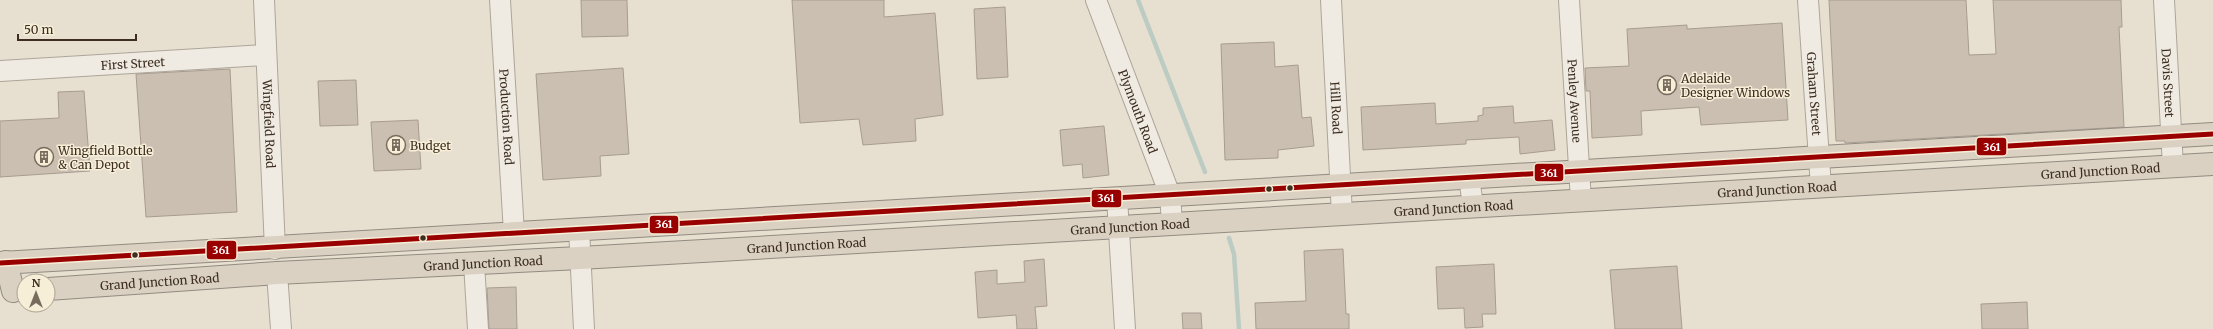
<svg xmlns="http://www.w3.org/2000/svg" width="2213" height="329" viewBox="0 0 2213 329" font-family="Merriweather,serif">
  <rect width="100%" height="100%" fill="#e7e0d1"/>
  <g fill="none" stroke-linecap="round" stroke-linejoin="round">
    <path stroke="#bcccc2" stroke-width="4.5" d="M 1138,0 L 1205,172
      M 1229,238 L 1234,254 L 1239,329"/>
  </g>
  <path fill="#cbbfb2" stroke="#a89c90" d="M 581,0 L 627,0 L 628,36 L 582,37 Z
    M 792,0 L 884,0 L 884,17 L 935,13 L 943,115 L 915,119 L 916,141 L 863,145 L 859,119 L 800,123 Z
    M 1829,0 L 1966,0 L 1969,55 L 1996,54 L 1993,0 L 2121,0 L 2122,27 L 2119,27 L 2124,127 L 1845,143 L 1845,141 L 1836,141 Z
    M 1005,7 L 1008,77 L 977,79 L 974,9 Z
    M 1782,23 L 1788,120 L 1701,125 L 1699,107 L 1641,111 L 1642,135 L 1592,138 L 1590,91 L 1586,91 L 1585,68 L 1629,66 L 1627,29 L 1687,25 L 1687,29 Z
    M 1274,42 L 1275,67 L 1298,65 L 1302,118 L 1311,117 L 1314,146 L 1278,150 L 1278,158 L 1225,160 L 1221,44 Z
    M 623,68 L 629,154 L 600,156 L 601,176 L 543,180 L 536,74 Z
    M 230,69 L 237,212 L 146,217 L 136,74 Z
    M 356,80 L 358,125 L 320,126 L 318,81 Z
    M 84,91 L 90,171 L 0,177 L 0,121 L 59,118 L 58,92 Z
    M 1435,103 L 1436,124 L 1478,121 L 1478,116 L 1483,115 L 1483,108 L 1513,106 L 1514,123 L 1552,120 L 1555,150 L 1520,154 L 1519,137 L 1466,140 L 1466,144 L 1363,150 L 1361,107 Z
    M 418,120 L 421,169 L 374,171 L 371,122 Z
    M 1104,126 L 1109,175 L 1083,178 L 1082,164 L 1063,166 L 1060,130 Z
    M 1343,249 L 1346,314 L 1349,314 L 1349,329 L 1256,329 L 1255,303 L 1306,301 L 1304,251 Z
    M 1044,259 L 1047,306 L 1035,307 L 1037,329 L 1017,329 L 1016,315 L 978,318 L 975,272 L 997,270 L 997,284 L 1025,282 L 1024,261 Z
    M 1494,264 L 1496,314 L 1482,314 L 1483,327 L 1465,328 L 1464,308 L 1438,309 L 1436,267 Z
    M 1677,266 L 1682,329 L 1615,329 L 1610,270 Z
    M 516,287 L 517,329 L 489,329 L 487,288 Z
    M 2027,302 L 2028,329 L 1982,329 L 1981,304 Z
    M 1182,313 L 1201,313 L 1202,329 L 1183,329 Z"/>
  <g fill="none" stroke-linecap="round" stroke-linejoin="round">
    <g stroke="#ada599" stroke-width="22">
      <g id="minor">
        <path id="s1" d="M 264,0 L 275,249"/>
        <path id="s2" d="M 500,0 L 514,233"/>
        <path id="s3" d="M 1096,0 L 1170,195 L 1172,223"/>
        <path id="s4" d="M 1331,0 L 1342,215"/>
        <path id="s5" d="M 1569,0 L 1581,201"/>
        <path id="s6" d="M 1808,0 L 1821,187"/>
        <path id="s7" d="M 2164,0 L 2173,167"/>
        <path id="s8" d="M 0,71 L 266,55"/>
        <path d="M 1469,177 L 1473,206"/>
        <path d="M 1117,198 L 1125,329"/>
        <path d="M 579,229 L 584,329"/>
        <path d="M 474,263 L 478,329"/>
        <path d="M 277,273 L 281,329"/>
      </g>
    </g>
    <g stroke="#928b80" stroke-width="24">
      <g id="highway">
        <path d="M 6,262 L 13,291"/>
        <path d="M 0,263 C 738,222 1475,176 2213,134"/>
        <path id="s9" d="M 48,289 L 277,273 L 580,258 L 2213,164"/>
      </g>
    </g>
    <use href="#minor" stroke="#efebe3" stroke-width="20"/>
    <use href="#highway" stroke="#dad1c2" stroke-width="22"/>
    <g stroke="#f7eed8" stroke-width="8">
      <path id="bus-1" d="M 0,263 L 2213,134"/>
    </g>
    <use href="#bus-1" stroke="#900" stroke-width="5"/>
  </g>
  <defs>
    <g id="building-ring" transform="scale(1)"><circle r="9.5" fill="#f7eed8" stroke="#786c5e" stroke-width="1.5"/><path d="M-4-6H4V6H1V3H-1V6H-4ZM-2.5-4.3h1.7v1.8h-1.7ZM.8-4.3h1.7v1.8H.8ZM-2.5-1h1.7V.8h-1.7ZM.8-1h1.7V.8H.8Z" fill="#786c5e"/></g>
  </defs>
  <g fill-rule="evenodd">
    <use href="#building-ring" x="1667" y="85"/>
    <use href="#building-ring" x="396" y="145"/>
    <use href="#building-ring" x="44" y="157"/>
  </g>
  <g fill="#3d2e20" stroke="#f7eed8" stroke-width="1.5">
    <circle cx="1290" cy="188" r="3.5"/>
    <circle cx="1269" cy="189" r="3.5"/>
    <circle cx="423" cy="238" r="3.5"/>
    <circle cx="135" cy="255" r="3.5"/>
  </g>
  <g text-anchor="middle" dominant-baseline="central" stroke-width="3" stroke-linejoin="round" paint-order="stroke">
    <g font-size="12" fill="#3d2e20" stroke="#f7eed8">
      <text stroke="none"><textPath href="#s8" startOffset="133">First Street</textPath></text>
      <text stroke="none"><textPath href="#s7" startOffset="83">Davis Street</textPath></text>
      <text stroke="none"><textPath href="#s6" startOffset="94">Graham Street</textPath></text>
      <text stroke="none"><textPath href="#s5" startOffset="101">Penley Avenue</textPath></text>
      <text stroke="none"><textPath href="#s4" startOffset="108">Hill Road</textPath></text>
      <text stroke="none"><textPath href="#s3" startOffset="119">Plymouth Road</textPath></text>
      <text stroke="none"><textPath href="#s2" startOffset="117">Production Road</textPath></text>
      <text stroke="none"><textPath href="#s1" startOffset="124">Wingfield Road</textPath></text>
      <text stroke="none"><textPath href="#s9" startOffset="2056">Grand Junction Road</textPath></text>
      <text stroke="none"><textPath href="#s9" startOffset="1732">Grand Junction Road</textPath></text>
      <text stroke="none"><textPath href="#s9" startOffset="1408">Grand Junction Road</textPath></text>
      <text stroke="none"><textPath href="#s9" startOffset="1084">Grand Junction Road</textPath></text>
      <text stroke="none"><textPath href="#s9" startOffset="760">Grand Junction Road</textPath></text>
      <text stroke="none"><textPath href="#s9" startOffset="436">Grand Junction Road</textPath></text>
      <text stroke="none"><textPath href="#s9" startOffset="112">Grand Junction Road</textPath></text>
    </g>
    <g font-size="12" fill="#3d2e20" stroke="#f7eed8" text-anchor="start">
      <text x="1681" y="78">Adelaide<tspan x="1681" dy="14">Designer Windows</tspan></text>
      <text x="410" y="145">Budget</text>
      <text x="58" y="150">Wingfield Bottle<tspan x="58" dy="14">&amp; Can Depot</tspan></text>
    </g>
  </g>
  <g stroke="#f7eed8" stroke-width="1.5">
    <rect x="1976" y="137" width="31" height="19" rx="4" fill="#900"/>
    <rect x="1534" y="163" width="30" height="19" rx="4" fill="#900"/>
    <rect x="1091" y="189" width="31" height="19" rx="4" fill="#900"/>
    <rect x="649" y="215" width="30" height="19" rx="4" fill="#900"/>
    <rect x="206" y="240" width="31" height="20" rx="4" fill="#900"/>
  </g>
  <g font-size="11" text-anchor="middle" font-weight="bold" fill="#fff">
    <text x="1992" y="151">361</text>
    <text x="1549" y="177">361</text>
    <text x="1106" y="202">361</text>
    <text x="664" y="228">361</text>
    <text x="221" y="254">361</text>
  </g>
  <g transform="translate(36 293)"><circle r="19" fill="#f7eed8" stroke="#ada18e"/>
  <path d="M0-3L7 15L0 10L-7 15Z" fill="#786c5e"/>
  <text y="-6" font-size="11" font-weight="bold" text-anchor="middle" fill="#3d2e20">N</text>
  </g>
  <path d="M18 34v6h118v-6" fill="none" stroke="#3d2e20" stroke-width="2"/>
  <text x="24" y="34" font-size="12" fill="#3d2e20" stroke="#f7eed8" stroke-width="3" paint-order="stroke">50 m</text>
</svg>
